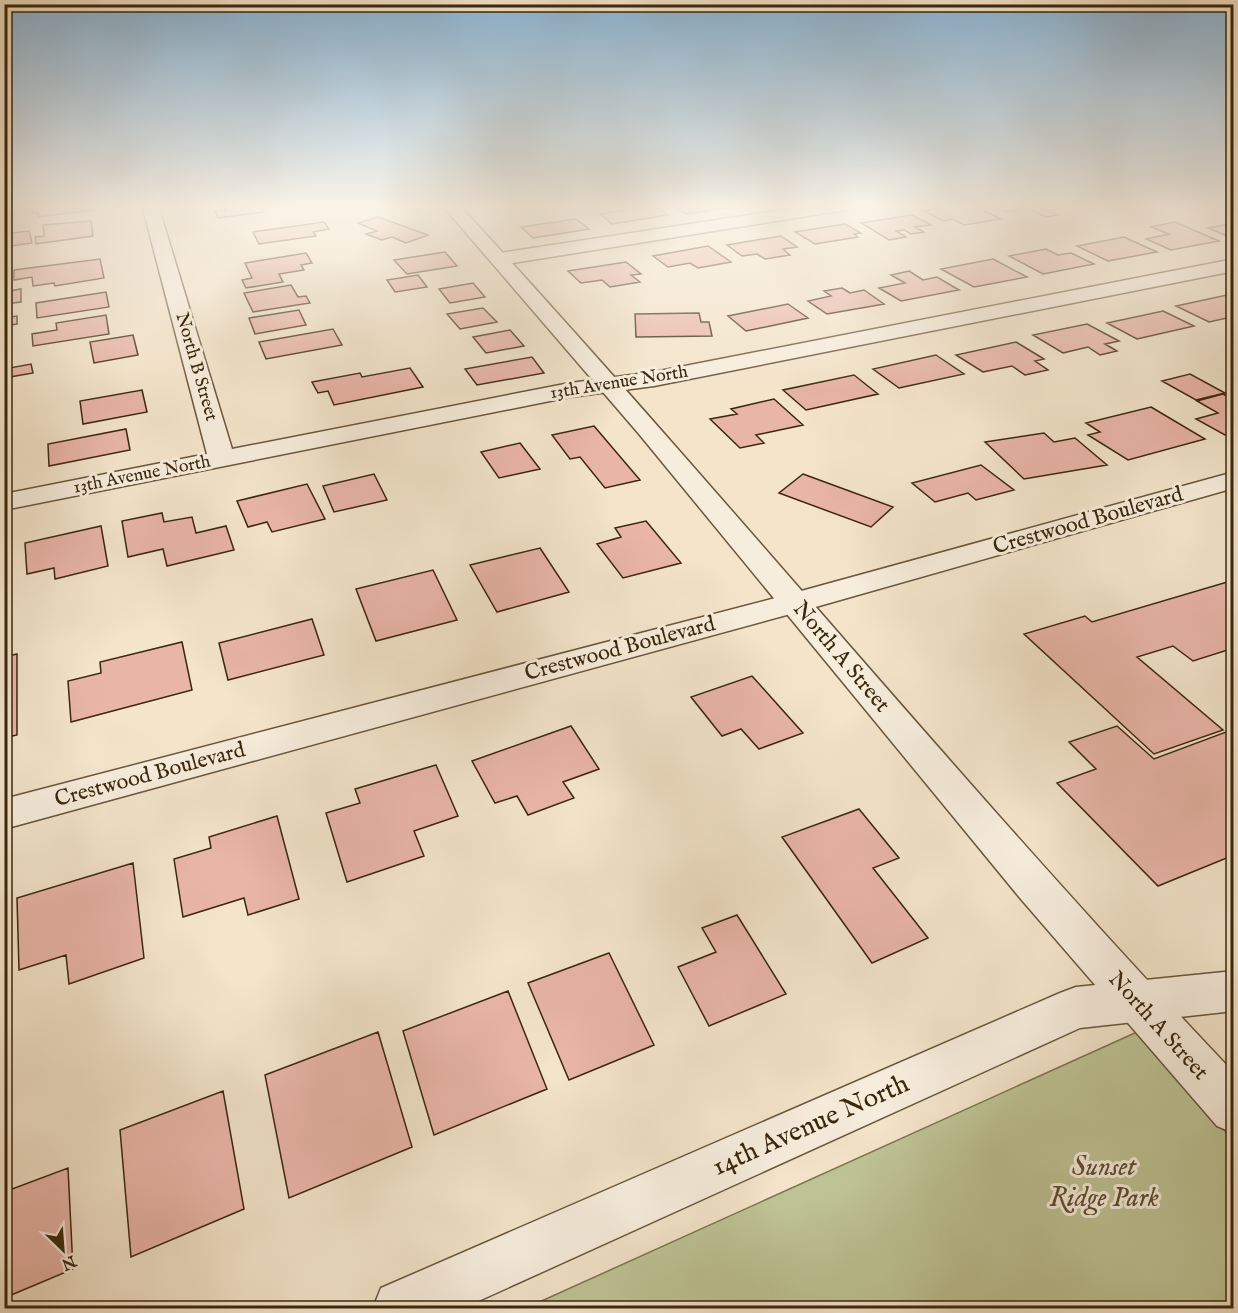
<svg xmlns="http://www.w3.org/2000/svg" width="1238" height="1313" viewBox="0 0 1238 1313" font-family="'IM FELL English',serif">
  <rect width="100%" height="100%" fill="#f3e4ca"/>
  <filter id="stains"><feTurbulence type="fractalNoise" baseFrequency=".00333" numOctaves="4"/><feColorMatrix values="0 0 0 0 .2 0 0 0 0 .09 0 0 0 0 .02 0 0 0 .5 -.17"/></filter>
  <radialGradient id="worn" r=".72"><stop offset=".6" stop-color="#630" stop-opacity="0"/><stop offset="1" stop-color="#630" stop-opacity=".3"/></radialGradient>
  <path fill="#bec395" stroke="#7c7550" stroke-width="1.5" d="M 1137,1032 L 1233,1140 L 1233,1308 L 526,1308 Z"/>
  <path fill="#e9b5a7" stroke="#3b270b" stroke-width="1.5" d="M 32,205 L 93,205 L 94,210 L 38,217 L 38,212 L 32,213 Z
    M 223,205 L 260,205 L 264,212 L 218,218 L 215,211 L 226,210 Z
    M 618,205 L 654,205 L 668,215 L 612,224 L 600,214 L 625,210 Z
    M 672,205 L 731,205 L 734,207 L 686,214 Z
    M 961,205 L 972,205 L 1001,219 L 964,225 L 953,219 L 943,221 L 924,211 Z
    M 992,205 L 1055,205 L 1063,208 L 1048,211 L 1057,215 L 1046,217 L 1027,208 L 1007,212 Z
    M 912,215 L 931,225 L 915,227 L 924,232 L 911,234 L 904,230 L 896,231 L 906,237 L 889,240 L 861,223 Z
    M 378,217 L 428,235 L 406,243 L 392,237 L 382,240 L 366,234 L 377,231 L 358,223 Z
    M 576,219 L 589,229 L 533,238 L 521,227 Z
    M 91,221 L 93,236 L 36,244 L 35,237 L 44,236 L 43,225 Z
    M 324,222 L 329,229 L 313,232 L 316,236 L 259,244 L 253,232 Z
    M 1175,222 L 1219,241 L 1171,250 L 1146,239 L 1169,234 L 1151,227 Z
    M 1234,223 L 1232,238 L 1208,228 Z
    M 845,224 L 861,233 L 854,234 L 858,237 L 815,244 L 795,232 Z
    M 29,231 L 32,243 L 4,247 L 4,234 Z
    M 781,236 L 797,247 L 783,249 L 790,255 L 765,259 L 757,254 L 742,256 L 727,245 Z
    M 1124,237 L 1157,252 L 1108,261 L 1077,246 Z
    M 708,246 L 731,262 L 698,268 L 690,263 L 668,267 L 653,256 Z
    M 1046,249 L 1058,255 L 1071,253 L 1094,264 L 1043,274 L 1009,256 Z
    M 445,252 L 457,266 L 407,274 L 394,260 Z
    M 306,253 L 312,263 L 301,265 L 304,270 L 279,274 L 283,282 L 246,288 L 242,280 L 252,278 L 245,263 Z
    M 100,259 L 104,278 L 55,286 L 54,283 L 33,286 L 32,277 L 14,280 L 14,270 Z
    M 993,259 L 1027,277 L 974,287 L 941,269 Z
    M 626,262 L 641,274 L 631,275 L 640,282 L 610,287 L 602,280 L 581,283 L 568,271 Z
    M 909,271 L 923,280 L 937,277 L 959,290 L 901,301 L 879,288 L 905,283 L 891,275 Z
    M 418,275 L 427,287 L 395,292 L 387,280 Z
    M 473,283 L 485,297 L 450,303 L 439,289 Z
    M 291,285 L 298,297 L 306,296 L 310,303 L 253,312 L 244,293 Z
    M 842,288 L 850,293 L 864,290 L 884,304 L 827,314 L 808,301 L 831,296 L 824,291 Z
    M 21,289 L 21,302 L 4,304 L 4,292 Z
    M 106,292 L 109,307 L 37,318 L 36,303 Z
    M 1227,295 L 1234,298 L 1234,321 L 1227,318 L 1209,322 L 1176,306 Z
    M 788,304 L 808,318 L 746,331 L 728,316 Z
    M 483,308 L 497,322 L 460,329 L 447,314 Z
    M 299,310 L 306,325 L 255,334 L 249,318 Z
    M 1163,311 L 1194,326 L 1137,339 L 1107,323 Z
    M 699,313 L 701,322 L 709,322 L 712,336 L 636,337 L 635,314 Z
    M 106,315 L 109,334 L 33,346 L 32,334 L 57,330 L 56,323 Z
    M 17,316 L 17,324 L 4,326 L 4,318 Z
    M 1087,324 L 1119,341 L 1105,344 L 1117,351 L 1100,355 L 1088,347 L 1063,353 L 1033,335 Z
    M 333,329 L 342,345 L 266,359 L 259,342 Z
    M 510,330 L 524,346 L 486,353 L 473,337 Z
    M 133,335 L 138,355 L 94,363 L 90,342 Z
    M 1016,342 L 1044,359 L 1035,361 L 1048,370 L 1025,375 L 1012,366 L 983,372 L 956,355 Z
    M 936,355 L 964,374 L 899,388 L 873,369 Z
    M 532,357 L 544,373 L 477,385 L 465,369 Z
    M 31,364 L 33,373 L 4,378 L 4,369 Z
    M 410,368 L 423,387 L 334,405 L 328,391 L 318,393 L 312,382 L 360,373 L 362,377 Z
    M 1190,374 L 1225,393 L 1196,400 L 1162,381 Z
    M 854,375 L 878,394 L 806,410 L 783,390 Z
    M 142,390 L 147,412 L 83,424 L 80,401 Z
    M 1223,394 L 1234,400 L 1234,433 L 1225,435 L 1196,419 L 1218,413 L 1197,401 Z
    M 774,399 L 803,425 L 756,435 L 764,443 L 740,448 L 710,419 L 737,414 L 731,409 Z
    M 1151,407 L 1205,439 L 1128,460 L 1088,435 L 1100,432 L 1086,423 Z
    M 594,426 L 640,480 L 605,488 L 580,457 L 570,459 L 552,435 Z
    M 126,429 L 130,450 L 49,466 L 48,444 Z
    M 1044,433 L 1054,442 L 1075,438 L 1107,465 L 1024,479 L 985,442 Z
    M 520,443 L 540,469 L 499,478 L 481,452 Z
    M 981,465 L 1014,490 L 976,500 L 968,493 L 935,502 L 912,483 Z
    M 374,474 L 387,500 L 334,512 L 323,486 Z
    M 803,474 L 893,507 L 871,527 L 779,493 Z
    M 307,484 L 325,519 L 272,532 L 267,522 L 248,527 L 237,501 Z
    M 162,513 L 164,522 L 192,517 L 196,533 L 226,526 L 234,550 L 167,566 L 163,549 L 128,557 L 122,521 Z
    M 646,521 L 681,563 L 623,578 L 597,544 L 621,537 L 615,528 Z
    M 101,526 L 108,566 L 55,579 L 54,568 L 27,574 L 25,543 Z
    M 540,548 L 569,592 L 497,612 L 470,565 Z
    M 433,570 L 457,620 L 376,641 L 356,589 Z
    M 1234,580 L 1234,648 L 1193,661 L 1173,646 L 1137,657 L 1223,730 L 1154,754 L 1024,634 L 1085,616 L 1092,622 Z
    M 312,619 L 324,655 L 228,680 L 219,643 Z
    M 182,642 L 192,690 L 71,722 L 68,681 L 101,673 L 100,662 Z
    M 17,654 L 17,735 L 4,738 L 4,657 Z
    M 752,676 L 803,733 L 759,749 L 741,729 L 722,736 L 691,697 Z
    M 571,726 L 599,769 L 563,782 L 574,798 L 528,815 L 517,796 L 495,803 L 472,761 Z
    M 1117,726 L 1154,759 L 1234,729 L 1234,855 L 1158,886 L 1057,783 L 1096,769 L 1069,742 Z
    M 436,765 L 458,816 L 414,831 L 424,856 L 347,882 L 326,813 L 360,803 L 355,789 Z
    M 859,809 L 899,858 L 873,868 L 928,938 L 872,963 L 782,837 Z
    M 277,816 L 299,899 L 248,915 L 244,898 L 183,917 L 174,859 L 211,848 L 209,837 Z
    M 133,863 L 144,958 L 69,984 L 66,955 L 19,970 L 17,898 Z
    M 737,915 L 786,994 L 709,1026 L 678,967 L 716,952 L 702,928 Z
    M 609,953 L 654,1045 L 569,1080 L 528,983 Z
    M 508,991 L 547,1089 L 434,1135 L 403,1031 Z
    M 378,1032 L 412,1147 L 289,1198 L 265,1075 Z
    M 223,1091 L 244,1209 L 131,1257 L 120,1130 Z
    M 68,1168 L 73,1269 L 4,1298 L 4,1192 Z"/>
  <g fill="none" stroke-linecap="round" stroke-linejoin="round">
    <g stroke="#69563b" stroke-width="3">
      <path id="minor" d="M 142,205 L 158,205 L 232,449 L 570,383 L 654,372 L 1234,259 L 1234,271 L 654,386 L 570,397 L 4,510 L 4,494 L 207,454 Z
        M 814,205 L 854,205 L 852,209 L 846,210 L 500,265 L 493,263 L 491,259 L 493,255 L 500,253 Z
        M 1234,472 L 1234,488 L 805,610 L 4,829 L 4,799 L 783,596 Z
        M 1234,971 L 1234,1011 L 1080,1028 L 463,1308 L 373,1308 L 381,1288 L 1060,993 L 1076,987 Z"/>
    </g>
    <g stroke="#69563b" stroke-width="3">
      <path id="tertiary" d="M 442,205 L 459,205 C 722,490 967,792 1234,1073 L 1234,1133 L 1217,1126 L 1020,898 L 639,434 Z"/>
    </g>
    <use href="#minor" fill="#f7eddd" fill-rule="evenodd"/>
    <use href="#tertiary" fill="#f7eddd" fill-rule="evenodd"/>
  </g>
  <linearGradient id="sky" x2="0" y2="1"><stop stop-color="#8bb7d8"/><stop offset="0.53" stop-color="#faf3e7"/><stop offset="1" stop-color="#faf3e7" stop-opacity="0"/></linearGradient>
  <rect width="1238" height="389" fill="url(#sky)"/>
  <g text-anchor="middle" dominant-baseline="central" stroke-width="6" stroke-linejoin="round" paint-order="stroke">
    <g font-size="18" fill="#3b270b" stroke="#f7eddd">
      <text transform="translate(196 367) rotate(74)">North B Street</text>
      <text transform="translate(619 383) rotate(-9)">13th Avenue North</text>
      <text transform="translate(142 475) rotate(-11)">13th Avenue North</text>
    </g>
    <g font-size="22" fill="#3b270b" stroke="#f7eddd">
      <text transform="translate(1088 521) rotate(-16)">Crestwood Boulevard</text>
      <text transform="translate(620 649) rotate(-15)">Crestwood Boulevard</text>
      <text transform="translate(841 657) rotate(50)">North A Street</text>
      <text transform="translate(150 775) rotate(-15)">Crestwood Boulevard</text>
      <text transform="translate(1158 1026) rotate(48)">North A Street</text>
    </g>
    <g font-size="27" fill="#3b270b" stroke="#f7eddd">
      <text transform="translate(811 1126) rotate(-24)">14th Avenue North</text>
    </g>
    <g font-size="27" font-style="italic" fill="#5c4e2e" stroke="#f7eddd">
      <text x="1104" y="1168">Sunset<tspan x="1104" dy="31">Ridge Park</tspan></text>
    </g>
  </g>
  <rect width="1238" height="1313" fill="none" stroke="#f3e4ca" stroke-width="24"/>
  <rect x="6" y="6" width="1226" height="1301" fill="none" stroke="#3b270b" stroke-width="3"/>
  <rect x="12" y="12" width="1214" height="1289" fill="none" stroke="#3b270b" stroke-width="1.5"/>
  <g transform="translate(63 1250) rotate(155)" stroke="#f7eddd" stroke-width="4.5" paint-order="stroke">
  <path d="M0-4.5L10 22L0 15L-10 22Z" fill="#3b270b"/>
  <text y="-9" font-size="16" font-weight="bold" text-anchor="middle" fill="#3b270b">N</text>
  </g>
  <rect width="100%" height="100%" filter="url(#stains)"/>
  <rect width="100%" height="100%" fill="url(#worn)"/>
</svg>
